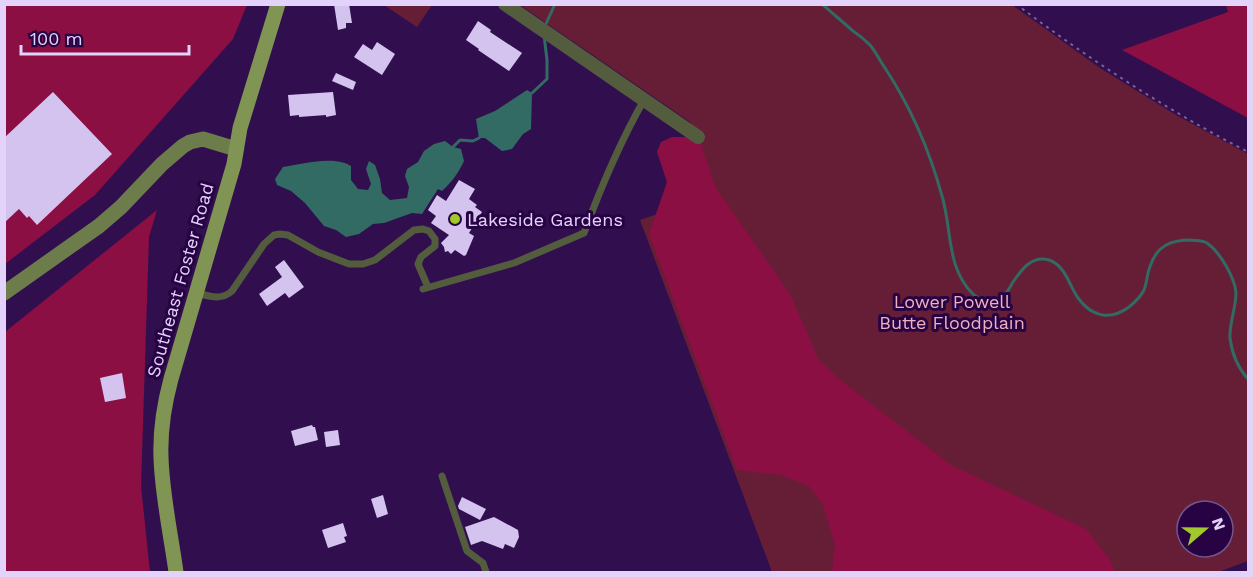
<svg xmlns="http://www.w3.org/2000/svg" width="1253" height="577" viewBox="0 0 1253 577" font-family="'Work Sans',sans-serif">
  <rect width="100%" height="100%" fill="#310f4f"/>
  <path fill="#661e36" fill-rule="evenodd" d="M 384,5 L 432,5 L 417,27 Z
    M 520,5 L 1012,5 L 1100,68 L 1176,115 L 1248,154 L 1248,561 L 1221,571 L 1221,572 L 772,572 L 640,220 L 678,207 L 657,150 L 688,139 L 698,138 L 690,122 ZM 1187,511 L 1223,511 L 1223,547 L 1187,547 Z"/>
  <path fill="#8b0f43" d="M 5,5 L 247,5 L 233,39 L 95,195 L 5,264 Z
    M 1226,5 L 1248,5 L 1248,118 L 1122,50 L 1228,12 Z
    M 672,137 L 687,137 L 700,142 L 716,188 L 790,294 L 819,360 L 839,379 L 951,465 L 1086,529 L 1110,560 L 1115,572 L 832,572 L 835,545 L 823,505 L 809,486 L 781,475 L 737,470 L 649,234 L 667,182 L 657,152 L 661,142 Z
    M 157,210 L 149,237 L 141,486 L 150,572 L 5,572 L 5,332 Z"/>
  <path fill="#316b63" d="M 527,90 L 532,93 L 531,129 L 523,134 L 512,149 L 502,151 L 485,138 L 479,138 L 476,119 L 495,111 Z
    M 445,141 L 453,147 L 461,149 L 464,161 C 459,172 452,182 442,191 L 438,189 L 422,214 L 412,213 L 384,223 L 373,224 L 359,234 L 346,237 L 336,230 L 324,226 L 305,203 L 291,191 L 277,185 L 275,179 L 283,167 C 301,164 335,155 351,166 L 351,180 L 358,189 L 368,190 L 371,184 L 366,169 L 369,161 L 375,165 L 380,179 L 382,193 L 390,200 L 407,198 L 409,187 L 405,176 L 407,169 L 418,162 L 424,151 L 434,144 Z"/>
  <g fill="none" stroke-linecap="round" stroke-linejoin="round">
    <path stroke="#316b63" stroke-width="3" d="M 822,4 C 832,13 843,22 853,31 C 859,35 865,40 870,45 C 876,52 880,61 885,68 C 910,106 930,152 942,196 C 952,228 946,268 973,294 C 981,302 997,301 1006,293 C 1009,290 1011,285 1013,282 C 1022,269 1032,255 1049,260 C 1065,265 1069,285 1078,298 C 1092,317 1110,321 1129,307 C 1134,303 1141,296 1144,290 C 1146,285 1147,278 1148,273 C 1154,251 1163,242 1185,240 C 1192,240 1202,240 1207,243 C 1220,252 1235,278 1236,293 C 1236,308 1229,324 1230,338 C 1232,354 1238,368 1248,379
      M 545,26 L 555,4
      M 532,93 L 547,79 L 547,60 L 544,35
      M 453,147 L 460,140 L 473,141 L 479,138"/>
  </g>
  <path fill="#d5c3ef" d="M 334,4 L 349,4 L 352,23 L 346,23 L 346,28 L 338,30 Z
    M 478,21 L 491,30 L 490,32 L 522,53 L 509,71 L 478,50 L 479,49 L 466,40 Z
    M 377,42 L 395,54 L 382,75 L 354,57 L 363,44 L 372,50 Z
    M 336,73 L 356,82 L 353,90 L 332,81 Z
    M 53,92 L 112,154 L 37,225 L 29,216 L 27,218 L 19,209 L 4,223 L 4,138 Z
    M 333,92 L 336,115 L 326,117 L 326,115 L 299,117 L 299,115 L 290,116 L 288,95 Z
    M 459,180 L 475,189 L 469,199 L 477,205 L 475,207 L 482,212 L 469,233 L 474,236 L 466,255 L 464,256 L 455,250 L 451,254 L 448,251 L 445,252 L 444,247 L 441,243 L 449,235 L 431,223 L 436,216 L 428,210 L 437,195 L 446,201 Z
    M 284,260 L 304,287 L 289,298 L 285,293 L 267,306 L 259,294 L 282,277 L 275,267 Z
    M 122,373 L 126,398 L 105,402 L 100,378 Z
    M 312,425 L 313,427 L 315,427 L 318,440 L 295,446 L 291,431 Z
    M 338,430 L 340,445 L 326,447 L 324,432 Z
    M 383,495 L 388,514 L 377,518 L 371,499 Z
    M 462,497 L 486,509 L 480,520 L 459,509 L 458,506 Z
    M 494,517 L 518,530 L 519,537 L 514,548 L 505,544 L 503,549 L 482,541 L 471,545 L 465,527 Z
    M 343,523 L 347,536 L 344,537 L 346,542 L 328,548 L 322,530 Z"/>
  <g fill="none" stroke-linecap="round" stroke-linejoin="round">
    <path stroke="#7b6196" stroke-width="2" stroke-dasharray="3 4.5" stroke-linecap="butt" d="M 1016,4 C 1090,60 1167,110 1248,152"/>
    <path stroke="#535d3e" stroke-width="7" d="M 423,289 L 514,263 L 584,233 C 601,187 620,142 644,100
      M 196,293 C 209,296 221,301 232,291 L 264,244 L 274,235 L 280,234 L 288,235 L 295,239 L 318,252 L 349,264 L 363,264 L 375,260 L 414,230 L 423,229 L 429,231 L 435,239 L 435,246 L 421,257 L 418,264 L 428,287
      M 442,476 L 467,551 L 483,563 L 486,572"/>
    <path stroke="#535d3e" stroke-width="14" d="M 505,4 L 698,137"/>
    <path stroke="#6c7d4b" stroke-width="15" d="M 4,293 L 99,226 L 121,207 L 162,164 L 183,146 L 190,142 L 203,139 L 236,149"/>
    <path stroke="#809553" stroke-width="15" d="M 176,572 C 171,535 162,495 161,457 C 160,431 164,405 171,379 L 234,164 L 240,128 L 278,4"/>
  </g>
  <circle fill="#a1c92a" stroke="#270343" stroke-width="2" cx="455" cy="219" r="6"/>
  <g text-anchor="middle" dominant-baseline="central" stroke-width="6" stroke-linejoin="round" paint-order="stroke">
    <g font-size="18" fill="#e3d3fa" stroke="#270343" text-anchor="start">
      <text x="467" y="219">Lakeside Gardens</text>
    </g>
    <g font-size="18" fill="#e3d3fa" stroke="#270343">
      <text transform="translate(180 280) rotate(-74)">Southeast Foster Road</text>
    </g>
    <g font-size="18" fill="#efb1bf" stroke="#270343">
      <text x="952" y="301">Lower Powell<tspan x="952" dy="21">Butte Floodplain</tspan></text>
    </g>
  </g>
  <rect width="1253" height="577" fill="none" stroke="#e3d3fa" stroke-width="12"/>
  <g transform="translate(1205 529) rotate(70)"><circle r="28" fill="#270343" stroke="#72568c" stroke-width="1.5"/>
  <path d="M0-4.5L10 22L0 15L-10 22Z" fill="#a1c92a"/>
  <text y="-9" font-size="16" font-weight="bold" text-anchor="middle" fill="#e3d3fa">N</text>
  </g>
  <path d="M21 45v9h168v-9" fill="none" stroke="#e3d3fa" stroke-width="3"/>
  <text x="30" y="45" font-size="18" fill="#e3d3fa" stroke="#270343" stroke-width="4.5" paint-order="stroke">100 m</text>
</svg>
